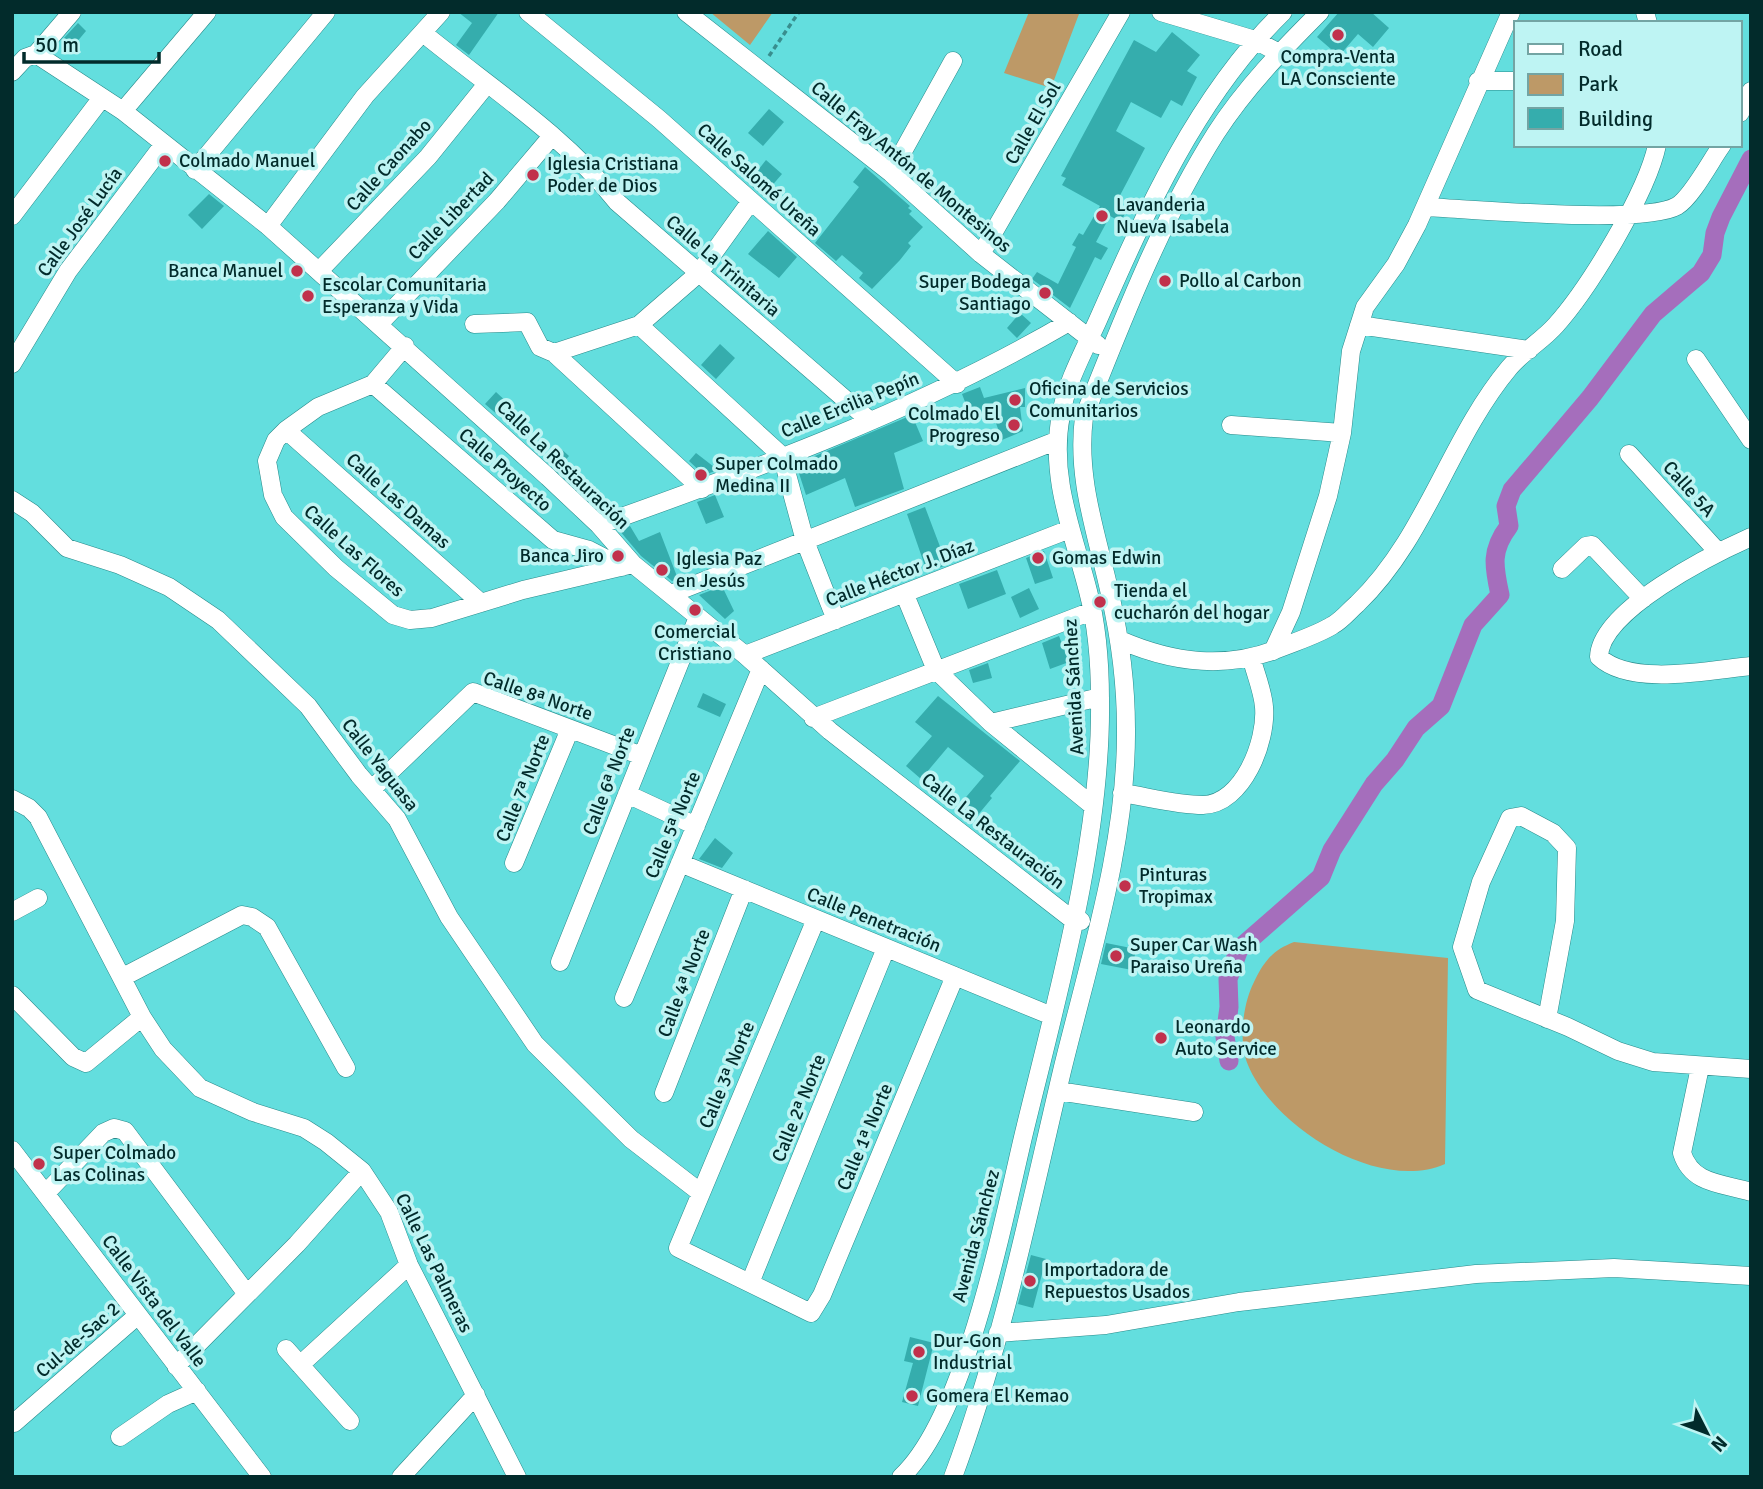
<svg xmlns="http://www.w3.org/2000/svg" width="1763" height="1489" viewBox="0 0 1763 1489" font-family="Signika,sans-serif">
  <rect width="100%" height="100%" fill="#63dede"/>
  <path fill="#bd9967" d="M 710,12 L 773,12 L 750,45 Z
    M 1029,12 L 1079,14 L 1051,88 L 1004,73 Z
    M 1294,942 L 1448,958 L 1445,1164 C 1379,1193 1274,1128 1248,1065 C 1238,1042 1243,1003 1254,982 C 1264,961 1273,950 1294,942 Z"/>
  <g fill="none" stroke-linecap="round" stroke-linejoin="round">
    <path stroke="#a56ebc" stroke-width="19" d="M 1229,1061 L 1225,1037 L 1229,1007 L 1228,979 L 1239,949 L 1321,877 L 1332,850 L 1374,784 L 1395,760 L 1416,728 L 1441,706 L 1473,625 L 1500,595 C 1494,567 1490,551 1509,526 L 1506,506 L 1512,490 L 1590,398 L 1653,314 L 1701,273 L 1712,255 L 1715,233 L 1721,217 L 1751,159"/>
  </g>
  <path fill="#35adad" d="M 458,12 L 499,12 L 469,55 L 456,45 L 472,23 Z
    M 1339,12 L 1371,12 L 1389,28 L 1373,47 L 1358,34 L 1339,56 L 1317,37 Z
    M 78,23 L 86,31 L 76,43 L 72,39 L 69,42 L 64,38 Z
    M 1172,32 L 1200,55 L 1187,71 L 1197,77 L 1182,106 L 1171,100 L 1161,118 L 1131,102 L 1116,131 L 1145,148 L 1116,203 L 1127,209 L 1121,222 L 1110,216 L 1096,242 L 1108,248 L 1101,260 L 1095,257 L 1070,308 L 1032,279 L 1037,272 L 1058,284 L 1076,247 L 1072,245 L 1079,233 L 1083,235 L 1100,206 L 1062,185 L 1066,178 L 1061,176 L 1134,40 L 1156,52 Z
    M 769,109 L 784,122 L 763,146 L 748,133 Z
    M 766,160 L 782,174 L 763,196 L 748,183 Z
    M 865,167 L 910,206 L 908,208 L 912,211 L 909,214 L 923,227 L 908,243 L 911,246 L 900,260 L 872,289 L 859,278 L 863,273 L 842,255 L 836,261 L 815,243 L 859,187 L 853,182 Z
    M 209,194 L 224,206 L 202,229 L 188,215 Z
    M 768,231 L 797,257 L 779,278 L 748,254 Z
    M 1020,313 L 1031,323 L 1017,338 L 1007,328 Z
    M 720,344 L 735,358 L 716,379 L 701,365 Z
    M 980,387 L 984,398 L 1025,388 L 1025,407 L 1020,407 L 1023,431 L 1002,440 L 992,412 L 972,420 L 962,394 Z
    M 496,392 L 510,405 L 500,417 L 485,404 Z
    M 912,415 L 923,441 L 894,453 L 904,489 L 855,507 L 845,478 L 806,495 L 796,464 Z
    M 558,446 L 569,456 L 557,470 L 546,460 Z
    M 696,453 L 718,470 L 704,475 L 689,461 Z
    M 715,495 L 724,517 L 706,524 L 697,502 Z
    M 925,507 L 947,565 L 927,572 L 907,514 Z
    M 630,526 L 639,541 L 660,532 L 678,579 L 672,581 L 641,556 L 619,530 Z
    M 1044,551 L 1053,578 L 1035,584 L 1026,558 Z
    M 997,570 L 1006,594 L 968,609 L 959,584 Z
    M 722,586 L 734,611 L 725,619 L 699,595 Z
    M 1029,588 L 1039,609 L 1020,618 L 1011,597 Z
    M 1059,636 L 1069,662 L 1050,669 L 1042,643 Z
    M 988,663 L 992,678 L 973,683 L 969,670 Z
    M 703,693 L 726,704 L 720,717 L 697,707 Z
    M 938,696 L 1020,761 L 990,796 L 992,798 L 977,816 L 961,803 L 984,776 L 948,747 L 921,779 L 906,766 L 932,736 L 915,722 Z
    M 715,838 L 733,853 L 722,868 L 699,859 Z
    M 1106,943 L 1136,949 L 1132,970 L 1101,964 Z
    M 1031,1255 L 1046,1259 L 1033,1308 L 1018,1304 Z
    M 910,1337 L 934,1343 L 918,1406 L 902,1402 L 913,1363 L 904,1361 Z"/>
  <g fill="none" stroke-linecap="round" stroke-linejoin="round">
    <g stroke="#288a8a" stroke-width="19">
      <path id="minor" d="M 528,12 L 659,119 L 957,384
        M 686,12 L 891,173 L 981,254 L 1098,345
        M 1161,12 L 1255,40 L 1279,53
        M 1645,12 L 1648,23
        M 423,33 C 489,87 564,135 617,202 L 869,420
        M 36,54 L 123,111 L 268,226 L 548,477 L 599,525 L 633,564 L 745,655 L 830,731 L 1073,920 L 1081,921
        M 12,72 L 25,58 L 36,54 L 72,12
        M 1478,81 L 1516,81
        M 123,111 L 207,12
        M 1740,113 L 1751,91
        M 195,170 L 326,12
        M 891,173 L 953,61
        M 1425,207 C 1472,209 1644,225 1677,206 C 1692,197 1711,160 1722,145
        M 12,216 L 101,99
        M 268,226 L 365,96 L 441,12
        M 981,254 L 1121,12
        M 319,271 L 428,157 L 487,84
        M 379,324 L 497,201 L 552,136
        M 474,324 L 527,322 L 540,347 L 554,353 L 639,325 L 699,273 L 751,201
        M 639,325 L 782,456 L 805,541 L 836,620
        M 1359,325 L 1529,350
        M 405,346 L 373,384 L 318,407 L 286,430 L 276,440 L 267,461 L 273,495 L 284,517 L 336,568 L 393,615 L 410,620 L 432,618 L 523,590 L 633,564
        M 554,353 L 702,489
        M 1696,359 L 1751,440
        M 12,364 L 68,271 L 164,144
        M 373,384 L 553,540 L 589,550 L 622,567
        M 1231,425 L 1342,433
        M 286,430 L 481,603
        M 1629,454 L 1718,552
        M 12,500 L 32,513 L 67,548 L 120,565 L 169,587 L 218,620 L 308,706 L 359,775 L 397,819 L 449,917 L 535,1044 L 631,1139 L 701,1193
        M 599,525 C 760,468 922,408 1069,322
        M 1751,537 C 1713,554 1600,610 1599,657 C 1631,687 1710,670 1751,666
        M 1562,569 L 1586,546 L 1592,545 L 1643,599
        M 671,594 L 1058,440
        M 905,595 L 936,670 L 991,723 L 1093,806
        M 1120,640 C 1173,663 1226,670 1280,648 C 1297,641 1317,635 1333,625 C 1342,620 1349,611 1357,604 C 1426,538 1449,440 1509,368 C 1522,352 1542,341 1556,325 C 1589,288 1647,193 1657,145
        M 1273,651 L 1291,612 L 1328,496 L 1342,433 L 1351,351 L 1365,307 L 1396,264 L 1417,225 L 1511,12
        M 745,655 L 1070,529
        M 813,718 L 1092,611
        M 991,723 L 1100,697
        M 372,789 L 473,692 L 642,756
        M 1122,793 C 1148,797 1177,805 1203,805 C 1243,804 1267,741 1264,707 C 1263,692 1256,675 1252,660
        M 627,794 L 696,826
        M 12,799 L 29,808 L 38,817 L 142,1017 L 163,1049 L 200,1088 L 253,1112 L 304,1128 L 326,1142 L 362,1171 L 389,1212 L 409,1265 L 517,1477
        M 514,863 L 570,729
        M 680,863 L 1052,1016
        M 12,912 L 38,898
        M 816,919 L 678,1248 L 811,1313 L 822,1295 L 955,976
        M 560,962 L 698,617
        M 123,977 L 242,915 L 252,917 L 267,927 L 346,1068
        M 12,995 L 73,1057 L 86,1063 L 142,1017
        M 624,998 L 761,669
        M 1547,1019 L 1565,921 L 1567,848 L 1553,833 L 1521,816 L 1510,818 L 1481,882 L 1462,947 L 1477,990 L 1568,1027 L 1618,1051 L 1653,1062 L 1751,1069
        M 1700,1067 L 1682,1153 C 1692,1185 1723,1183 1751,1192
        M 1058,1091 L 1194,1112
        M 664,1093 L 744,889
        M 12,1150 L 262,1477
        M 46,1193 L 103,1133 L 114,1128 L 125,1131 L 247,1294
        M 750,1283 L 886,948
        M 998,1333 L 1106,1325 L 1239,1302 L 1476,1274 L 1614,1268 L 1751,1276
        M 286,1349 L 350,1421
        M 300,1365 L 409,1265
        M 176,1366 L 297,1244 L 362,1171
        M 14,1423 L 138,1315
        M 120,1437 L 168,1404 L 197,1391
        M 401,1477 L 476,1395
        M 901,1477 C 966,1417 1003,1221 1024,1133 C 1057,997 1102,839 1100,700 C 1100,665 1097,625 1088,591 C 1073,532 1049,477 1061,415 C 1066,383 1085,349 1098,320 C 1146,211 1197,96 1283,12
        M 953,1477 C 1002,1346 1030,1206 1062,1071 C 1089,960 1127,844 1126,729 C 1126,683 1120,638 1110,594 C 1097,534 1076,479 1084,417 C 1122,321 1161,220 1216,133 C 1245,88 1283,49 1320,12"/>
    </g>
    <path stroke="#388e8e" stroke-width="3.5" stroke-dasharray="5 3.5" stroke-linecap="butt" d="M 769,56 L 799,12"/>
    <use href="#minor" stroke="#fff" stroke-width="18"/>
  </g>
  <g fill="#c1314c" stroke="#bef4f3" stroke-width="2.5">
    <circle cx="1338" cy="35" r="7"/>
    <circle cx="165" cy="161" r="7"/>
    <circle cx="533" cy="175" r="7"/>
    <circle cx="1102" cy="216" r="7"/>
    <circle cx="297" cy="271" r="7"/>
    <circle cx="1165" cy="281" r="7"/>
    <circle cx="1045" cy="293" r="7"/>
    <circle cx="308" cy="296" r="7"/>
    <circle cx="1015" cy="400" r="7"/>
    <circle cx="1014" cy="425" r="7"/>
    <circle cx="701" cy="475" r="7"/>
    <circle cx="618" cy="556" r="7"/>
    <circle cx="1038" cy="558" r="7"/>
    <circle cx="662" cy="570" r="7"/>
    <circle cx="1100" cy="602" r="7"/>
    <circle cx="695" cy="610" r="7"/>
    <circle cx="1125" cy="886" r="7"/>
    <circle cx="1116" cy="956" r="7"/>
    <circle cx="1161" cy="1038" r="7"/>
    <circle cx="39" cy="1164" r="7"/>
    <circle cx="1030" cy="1281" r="7"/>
    <circle cx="919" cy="1352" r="7"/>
    <circle cx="912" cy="1396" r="7"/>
  </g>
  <g text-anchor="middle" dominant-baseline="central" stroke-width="7" stroke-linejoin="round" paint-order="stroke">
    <g font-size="19" fill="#022b2b" stroke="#bef4f3" text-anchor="start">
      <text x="1338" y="57" text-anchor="middle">Compra-Venta<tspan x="1338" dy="22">LA Consciente</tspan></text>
      <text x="179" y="161">Colmado Manuel</text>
      <text x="547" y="164">Iglesia Cristiana<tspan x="547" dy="22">Poder de Dios</tspan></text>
      <text x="1116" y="205">Lavanderia<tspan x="1116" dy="22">Nueva Isabela</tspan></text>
      <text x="283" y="271" text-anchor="end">Banca Manuel</text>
      <text x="1179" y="281">Pollo al Carbon</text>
      <text x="1031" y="282" text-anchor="end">Super Bodega<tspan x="1031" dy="22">Santiago</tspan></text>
      <text x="322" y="285">Escolar Comunitaria<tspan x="322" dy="22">Esperanza y Vida</tspan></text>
      <text x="1029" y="389">Oficina de Servicios<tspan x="1029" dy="22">Comunitarios</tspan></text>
      <text x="1000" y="414" text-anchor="end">Colmado El<tspan x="1000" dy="22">Progreso</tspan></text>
      <text x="715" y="464">Super Colmado<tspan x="715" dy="22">Medina II</tspan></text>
      <text x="604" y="556" text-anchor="end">Banca Jiro</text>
      <text x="1052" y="558">Gomas Edwin</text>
      <text x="676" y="559">Iglesia Paz<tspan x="676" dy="22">en Jesús</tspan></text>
      <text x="1114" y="591">Tienda el<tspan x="1114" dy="22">cucharón del hogar</tspan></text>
      <text x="695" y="632" text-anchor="middle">Comercial<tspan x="695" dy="22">Cristiano</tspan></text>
      <text x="1139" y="875">Pinturas<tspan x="1139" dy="22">Tropimax</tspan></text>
      <text x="1130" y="945">Super Car Wash<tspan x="1130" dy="22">Paraiso Ureña</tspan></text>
      <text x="1175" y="1027">Leonardo<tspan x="1175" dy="22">Auto Service</tspan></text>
      <text x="53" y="1153">Super Colmado<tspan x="53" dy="22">Las Colinas</tspan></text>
      <text x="1044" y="1270">Importadora de<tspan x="1044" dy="22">Repuestos Usados</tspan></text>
      <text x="933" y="1341">Dur-Gon<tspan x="933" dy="22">Industrial</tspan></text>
      <text x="926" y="1396">Gomera El Kemao</text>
    </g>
    <g font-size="19" fill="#022b2b" stroke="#bef4f3">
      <text transform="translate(1033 123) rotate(-60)">Calle El Sol</text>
      <text transform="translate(389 165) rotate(-48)">Calle Caonabo</text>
      <text transform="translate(911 167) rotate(40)">Calle Fray Antón de Montesinos</text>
      <text transform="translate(759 180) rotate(42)">Calle Salomé Ureña</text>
      <text transform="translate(451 216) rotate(-46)">Calle Libertad</text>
      <text transform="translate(80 222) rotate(-54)">Calle José Lucía</text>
      <text transform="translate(723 266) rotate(41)">Calle La Trinitaria</text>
      <text transform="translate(850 405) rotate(-22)">Calle Ercilia Pepín</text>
      <text transform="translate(563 465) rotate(44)">Calle La Restauración</text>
      <text transform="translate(505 470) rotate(41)">Calle Proyecto</text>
      <text transform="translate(1689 489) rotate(48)">Calle 5A</text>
      <text transform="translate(398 501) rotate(42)">Calle Las Damas</text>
      <text transform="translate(354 551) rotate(42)">Calle Las Flores</text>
      <text transform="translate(900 573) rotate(-21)">Calle Héctor J. Díaz</text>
      <text transform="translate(1074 687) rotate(-93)">Avenida Sánchez</text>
      <text transform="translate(538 696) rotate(19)">Calle 8ª Norte</text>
      <text transform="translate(380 765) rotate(52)">Calle Yaguasa</text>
      <text transform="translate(609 781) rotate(-69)">Calle 6ª Norte</text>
      <text transform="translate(523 788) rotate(-68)">Calle 7ª Norte</text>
      <text transform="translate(673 825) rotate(-67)">Calle 5ª Norte</text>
      <text transform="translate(993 831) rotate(38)">Calle La Restauración</text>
      <text transform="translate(874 920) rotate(22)">Calle Penetración</text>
      <text transform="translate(684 983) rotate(-69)">Calle 4ª Norte</text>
      <text transform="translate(727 1075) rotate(-67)">Calle 3ª Norte</text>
      <text transform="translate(799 1108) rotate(-68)">Calle 2ª Norte</text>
      <text transform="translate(865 1137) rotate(-67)">Calle 1ª Norte</text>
      <text transform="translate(976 1236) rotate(-75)">Avenida Sánchez</text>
      <text transform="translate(434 1263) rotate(64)">Calle Las Palmeras</text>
      <text transform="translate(154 1301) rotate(53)">Calle Vista del Valle</text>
      <text transform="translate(78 1340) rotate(-41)">Cul-de-Sac 2</text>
    </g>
  </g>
  <rect width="1763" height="1489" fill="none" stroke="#022b2b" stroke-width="28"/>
  <rect x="1514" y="21" width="228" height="126" fill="#bef4f3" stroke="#73a4a3" stroke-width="2"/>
  <rect x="1528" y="44" width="35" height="10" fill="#ffffff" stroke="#73a4a3" stroke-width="2"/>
  <text x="1578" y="56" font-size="21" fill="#022b2b">Road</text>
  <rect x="1528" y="74" width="35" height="21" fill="#bd9967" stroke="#73a4a3" stroke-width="2"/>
  <text x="1578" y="91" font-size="21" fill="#022b2b">Park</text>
  <rect x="1528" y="108" width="35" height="21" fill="#35adad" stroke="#73a4a3" stroke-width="2"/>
  <text x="1578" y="126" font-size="21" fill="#022b2b">Building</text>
  <g transform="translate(1707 1433) rotate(132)" stroke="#bef4f3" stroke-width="5" paint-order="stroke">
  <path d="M0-5L12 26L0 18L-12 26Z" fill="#022b2b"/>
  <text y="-10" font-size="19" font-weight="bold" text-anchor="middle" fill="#022b2b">N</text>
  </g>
  <path d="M24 52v10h135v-10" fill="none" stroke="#022b2b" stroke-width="3.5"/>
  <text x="35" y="52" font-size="21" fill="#022b2b" stroke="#bef4f3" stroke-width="5" paint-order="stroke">50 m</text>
</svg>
